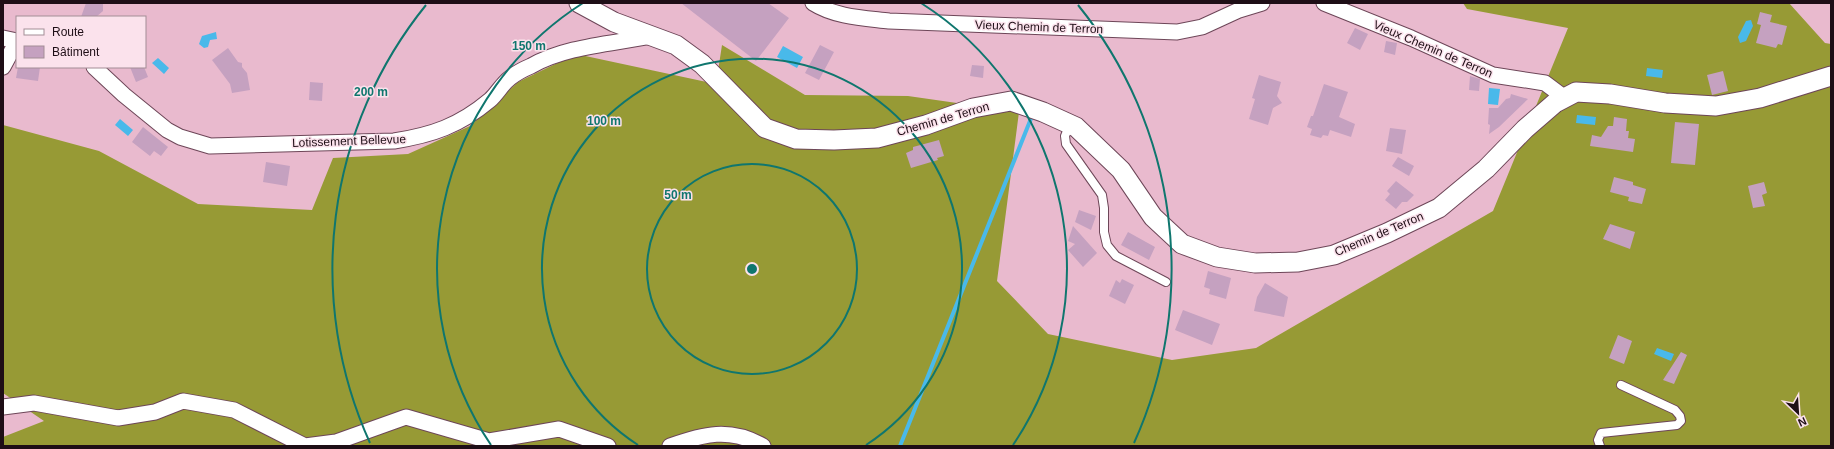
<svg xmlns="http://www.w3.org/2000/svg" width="1834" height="449" viewBox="0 0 1834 449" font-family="Arial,sans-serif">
  <rect width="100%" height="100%" fill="#e9bace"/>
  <path fill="#979a35" d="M 1463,3 L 1789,3 L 1825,43 L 1831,44 L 1831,446 L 3,446 L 3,437 L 44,421 L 3,393 L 3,125 L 99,151 L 198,204 L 312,210 L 333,158 L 408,154 L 470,126 L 518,82 L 576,54 L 716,84 L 722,45 L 805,95 L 908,96 L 1019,112 L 997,281 L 1048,334 L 1172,360 L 1256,348 L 1493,211 L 1568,28 L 1467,9 Z"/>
  <path fill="#49b9ea" d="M 1751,20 L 1753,26 L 1746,41 L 1740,43 L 1738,37 L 1746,21 Z
    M 216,32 L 217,39 L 210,40 L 208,47 L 204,48 L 199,44 L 202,36 Z
    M 783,46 L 803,57 L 797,68 L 777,57 Z
    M 158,58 L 169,68 L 164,74 L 152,63 Z
    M 1647,68 L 1663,70 L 1662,78 L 1646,76 Z
    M 1489,88 L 1500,89 L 1498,105 L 1488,104 Z
    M 1577,115 L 1596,117 L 1595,125 L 1576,123 Z
    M 120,119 L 133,130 L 128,136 L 115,125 Z
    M 1657,348 L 1674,354 L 1671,361 L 1654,354 Z"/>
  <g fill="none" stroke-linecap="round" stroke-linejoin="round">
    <path stroke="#49b9ea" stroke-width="4" d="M 900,446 L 1032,116"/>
  </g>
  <path fill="#c5a1c0" d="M 86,3 L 103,3 L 103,11 L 96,17 L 81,17 Z
    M 681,3 L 768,3 L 789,18 L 756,61 Z
    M 1760,12 L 1772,15 L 1770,22 L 1787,26 L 1782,45 L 1778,44 L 1776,48 L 1756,43 L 1761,25 L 1757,24 Z
    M 1355,28 L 1368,34 L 1360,50 L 1347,43 Z
    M 1386,41 L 1397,43 L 1395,55 L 1384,52 Z
    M 820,45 L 834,52 L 819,80 L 805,73 Z
    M 228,48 L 238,62 L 242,63 L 242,67 L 247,73 L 250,90 L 232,93 L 230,84 L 212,60 Z
    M 972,65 L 984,66 L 983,78 L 970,76 Z
    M 18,67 L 40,67 L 38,81 L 16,78 Z
    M 130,67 L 144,67 L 148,77 L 136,82 Z
    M 1723,71 L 1728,91 L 1712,95 L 1707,75 Z
    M 1259,75 L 1281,82 L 1277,96 L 1282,103 L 1273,108 L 1268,125 L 1249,119 L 1255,99 L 1252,98 Z
    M 1470,76 L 1480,79 L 1479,91 L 1469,90 Z
    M 310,82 L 323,83 L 322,101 L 309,100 Z
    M 1324,84 L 1348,92 L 1339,117 L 1355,124 L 1351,137 L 1330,130 L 1328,136 L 1323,135 L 1321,138 L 1310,135 L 1312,129 L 1307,127 L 1311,116 L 1313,116 Z
    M 1511,94 L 1528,99 L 1499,127 L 1489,134 L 1490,125 L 1488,124 L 1489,108 L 1498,108 L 1506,99 L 1510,98 Z
    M 1614,117 L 1627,119 L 1626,131 L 1629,131 L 1628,138 L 1635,139 L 1633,152 L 1590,146 L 1592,135 L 1601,137 L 1608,126 L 1613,126 Z
    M 1675,122 L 1699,124 L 1695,165 L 1671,163 Z
    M 143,127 L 168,147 L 161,156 L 154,151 L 150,156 L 132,142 Z
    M 1390,128 L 1406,130 L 1402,154 L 1386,151 Z
    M 939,140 L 944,156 L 937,158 L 938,160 L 911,168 L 906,153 L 913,150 L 913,147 Z
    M 1398,157 L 1414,166 L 1409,176 L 1392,166 Z
    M 266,162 L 290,166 L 287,186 L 263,182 Z
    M 1614,177 L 1633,182 L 1633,185 L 1646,189 L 1642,204 L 1628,201 L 1629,197 L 1610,192 Z
    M 1396,181 L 1414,195 L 1407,202 L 1402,202 L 1396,209 L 1385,200 L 1390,194 L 1387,191 Z
    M 1764,182 L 1767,193 L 1762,195 L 1765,206 L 1753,208 L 1748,186 Z
    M 1079,210 L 1096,216 L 1091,230 L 1075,222 Z
    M 1610,224 L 1635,232 L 1630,249 L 1603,239 Z
    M 1073,226 L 1097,253 L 1083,267 L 1068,250 L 1075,244 L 1068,241 Z
    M 1128,232 L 1155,247 L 1149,260 L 1121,245 Z
    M 1208,271 L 1231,278 L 1226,299 L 1209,294 L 1210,289 L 1204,287 Z
    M 1122,279 L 1134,285 L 1125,304 L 1109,296 L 1116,280 L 1120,283 Z
    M 1265,283 L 1288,297 L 1284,317 L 1254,311 L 1257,297 Z
    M 1183,310 L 1220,324 L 1212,345 L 1175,330 Z
    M 1618,335 L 1632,341 L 1624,364 L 1609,358 Z
    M 1681,352 L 1687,355 L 1674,384 L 1663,380 Z"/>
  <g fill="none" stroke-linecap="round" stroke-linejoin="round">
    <g stroke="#6d4658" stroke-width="10">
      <path id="service" d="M 1070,124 L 1065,136 L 1066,144 L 1102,195 L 1104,208 L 1104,232 L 1107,245 L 1116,256 L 1166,282
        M 1600,446 L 1598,440 L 1601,433 L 1677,425 L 1681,421 L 1680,416 L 1675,410 L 1621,385"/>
    </g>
    <g stroke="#6d4658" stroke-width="17">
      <path id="minor" d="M 813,3 C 835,17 864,18 889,21 L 1177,32 L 1202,27 L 1239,10 L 1262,3
        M 1324,3 L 1411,38 L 1493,75 L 1545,83 L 1565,98
        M 3,38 L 17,41
        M 3,67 L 17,41
        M 94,67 L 124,95 L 167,130 L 180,137 L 210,146 L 394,141 C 432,135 459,126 490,100 C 497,94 502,84 510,78 C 516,73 524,69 531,66 C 566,46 612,44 651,36
        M 3,407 L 34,403 L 118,418 L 155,412 L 183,401 L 234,410 L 305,446 L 336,442 L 406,417 L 489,441 L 559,429 L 608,446
        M 670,446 C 703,434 730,427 763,446"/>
    </g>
    <g stroke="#6d4658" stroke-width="21">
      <path id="tertiary" d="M 579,3 L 614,22 L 676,45 L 702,64 L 765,128 L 796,139 L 834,140 L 877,138 L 926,125 L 973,108 L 1011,101 L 1043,112 L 1076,127 L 1121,170 L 1153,217 L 1182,244 L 1217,257 L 1255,263 L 1298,262 L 1334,255 L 1387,233 L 1439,208 L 1486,169 L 1525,129 L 1555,103 L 1576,92 L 1610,94 L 1665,103 L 1716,106 L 1760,98 L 1831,76"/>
    </g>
    <use href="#service" stroke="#fff" stroke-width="8"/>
    <use href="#minor" stroke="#fff" stroke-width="15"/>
    <use href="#tertiary" stroke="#fff" stroke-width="19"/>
  </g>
  <g fill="none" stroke="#0f766e" stroke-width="2">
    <circle cx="752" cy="269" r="105"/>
    <path d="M638 445A210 210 0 1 1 866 445"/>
    <path d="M491 445A315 315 0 0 1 583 3M921 3A315 315 0 0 1 1013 445"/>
    <path d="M370 443A420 420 0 0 1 426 5M1078 5A420 420 0 0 1 1134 443"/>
  </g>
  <g text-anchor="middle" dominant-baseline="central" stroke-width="3" stroke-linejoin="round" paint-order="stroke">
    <g font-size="12" fill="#1e0e16" stroke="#fbe2ec">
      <text transform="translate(1039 27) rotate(2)">Vieux Chemin de Terron</text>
      <text transform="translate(1433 49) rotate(23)">Vieux Chemin de Terron</text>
      <text transform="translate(943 119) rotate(-16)">Chemin de Terron</text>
      <text transform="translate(349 141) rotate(-2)">Lotissement Bellevue</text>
      <text transform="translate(1379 234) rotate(-23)">Chemin de Terron</text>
    </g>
  </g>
  <circle cx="752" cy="269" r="6" fill="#0f766e" stroke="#fbe2ec" stroke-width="2"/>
  <g font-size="12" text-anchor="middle" font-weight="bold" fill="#0f766e" stroke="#fbe2ec" stroke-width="3" stroke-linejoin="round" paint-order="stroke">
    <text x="529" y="50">150 m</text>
    <text x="371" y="96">200 m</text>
    <text x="604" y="125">100 m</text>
    <text x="678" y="199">50 m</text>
  </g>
  <rect width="1834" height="449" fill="none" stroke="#1e0e16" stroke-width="8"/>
  <rect x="16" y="16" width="130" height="52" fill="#fbe2ec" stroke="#a38d96"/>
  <rect x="24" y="29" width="20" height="6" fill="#ffffff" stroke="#a38d96"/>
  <text x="52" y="36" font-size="12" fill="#1e0e16">Route</text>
  <rect x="24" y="46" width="20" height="12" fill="#c5a1c0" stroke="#a38d96"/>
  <text x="52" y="56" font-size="12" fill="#1e0e16">Bâtiment</text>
  <g transform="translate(1798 413) rotate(155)" stroke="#fbe2ec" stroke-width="3" paint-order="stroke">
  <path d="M0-3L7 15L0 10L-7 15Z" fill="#1e0e16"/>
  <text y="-6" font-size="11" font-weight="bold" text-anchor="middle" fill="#1e0e16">N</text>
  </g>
</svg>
